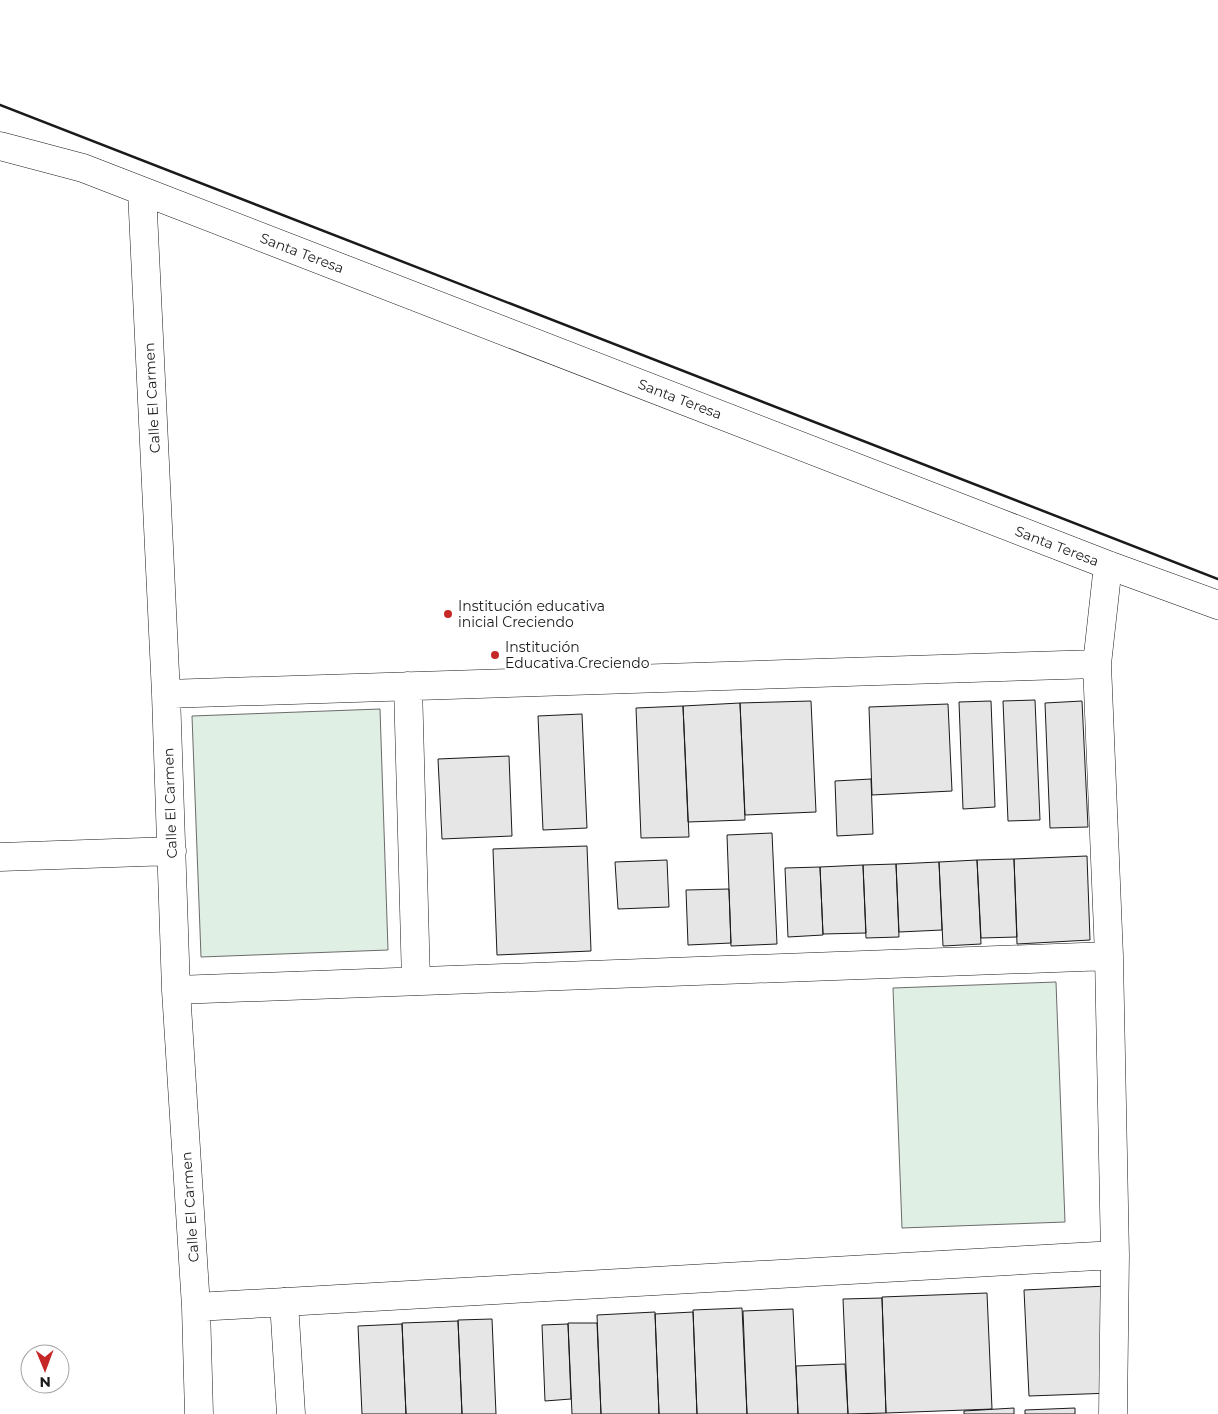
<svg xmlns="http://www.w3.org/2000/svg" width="1218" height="1414" viewBox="0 0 1218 1414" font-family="Montserrat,sans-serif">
  <rect width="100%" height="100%" fill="#fff"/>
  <path fill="#e0efe3" stroke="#6a6a6a" d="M 380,709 L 388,950 L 201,957 L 192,716 Z
    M 1056,982 L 1065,1222 L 902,1228 L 893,988 Z"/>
  <path fill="#e6e6e6" stroke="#1a1a1a" d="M 1035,700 L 1040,820 L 1008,821 L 1003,701 Z
    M 811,701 L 816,812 L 745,815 L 740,703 Z
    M 991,701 L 995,807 L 963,809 L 959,702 Z
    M 1082,701 L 1088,827 L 1050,828 L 1045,703 Z
    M 740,703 L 745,820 L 688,822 L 683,706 Z
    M 948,704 L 952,791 L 872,795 L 869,707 Z
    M 683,706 L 689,837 L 641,838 L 636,708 Z
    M 582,714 L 587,828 L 543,830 L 538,716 Z
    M 509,756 L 512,836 L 442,839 L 438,759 Z
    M 871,779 L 873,834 L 837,836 L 835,781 Z
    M 772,833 L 777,944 L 731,946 L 727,835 Z
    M 587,846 L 591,951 L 497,955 L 493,849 Z
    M 1087,856 L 1090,940 L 1017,944 L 1014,859 Z
    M 1014,859 L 1017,937 L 981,938 L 977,860 Z
    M 667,860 L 669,907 L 618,909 L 615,862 Z
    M 977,860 L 981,944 L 943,946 L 939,862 Z
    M 939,862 L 942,930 L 899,932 L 896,864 Z
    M 896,864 L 899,937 L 866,938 L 863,865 Z
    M 863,865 L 866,933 L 823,934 L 820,867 Z
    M 820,867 L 823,935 L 788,937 L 785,868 Z
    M 729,889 L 731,943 L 688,945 L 686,890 Z
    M 1107,1286 L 1112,1393 L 1029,1396 L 1024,1290 Z
    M 987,1293 L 992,1409 L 886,1413 L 882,1297 Z
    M 882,1298 L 886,1413 L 848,1414 L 843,1299 Z
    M 742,1308 L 747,1414 L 697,1414 L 693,1310 Z
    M 793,1309 L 798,1414 L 747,1414 L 743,1311 Z
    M 655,1312 L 659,1414 L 601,1414 L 597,1315 Z
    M 693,1312 L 697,1414 L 659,1414 L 655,1314 Z
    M 492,1319 L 496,1414 L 462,1414 L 458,1320 Z
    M 458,1321 L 462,1414 L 406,1414 L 402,1323 Z
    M 568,1323 L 597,1323 L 601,1414 L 572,1414 Z
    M 402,1324 L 406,1414 L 362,1414 L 358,1326 Z
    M 568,1324 L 571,1399 L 545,1401 L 542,1325 Z
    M 845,1364 L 848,1414 L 798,1414 L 796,1366 Z
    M 1014,1408 L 1014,1414 L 964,1414 L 964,1411 Z
    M 1075,1408 L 1075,1414 L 1025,1414 L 1025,1410 Z"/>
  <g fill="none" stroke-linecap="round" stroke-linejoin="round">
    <g stroke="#1a1a1a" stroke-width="29">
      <path id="minor" d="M 0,146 L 83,168 L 1108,565 L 1218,605
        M 142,191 L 166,694 L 176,990 L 196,1307 L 199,1414
        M 1108,565 L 1097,664 L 1109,956 L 1115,1255 L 1113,1414
        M 408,686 L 416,981
        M 166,694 L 1097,664
        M 0,857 L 172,851
        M 176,990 L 1109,956
        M 284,1302 L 291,1414
        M 196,1307 L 1115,1255"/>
    </g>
    <use href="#minor" stroke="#fff" stroke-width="28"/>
    <path stroke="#1a1a1a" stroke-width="2.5" d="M 0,105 L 1218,579"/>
  </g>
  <g fill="#c62828" stroke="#fff" stroke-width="2">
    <circle cx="448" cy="614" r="5"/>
    <circle cx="495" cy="655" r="5"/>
  </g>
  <g text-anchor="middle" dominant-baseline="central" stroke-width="4" stroke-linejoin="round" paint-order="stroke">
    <g font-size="14" fill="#1a1a1a" stroke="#fff">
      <text transform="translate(302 253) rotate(21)">Santa Teresa</text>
      <text transform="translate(152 398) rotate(-93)">Calle El Carmen</text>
      <text transform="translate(680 399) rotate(21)">Santa Teresa</text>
      <text transform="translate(1057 546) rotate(21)">Santa Teresa</text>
      <text transform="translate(170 803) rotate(-92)">Calle El Carmen</text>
      <text transform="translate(190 1207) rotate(-94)">Calle El Carmen</text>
    </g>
    <g font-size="14" fill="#1a1a1a" stroke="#fff" text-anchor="start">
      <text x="458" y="606">Institución educativa<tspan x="458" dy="16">inicial Creciendo</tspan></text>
      <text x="505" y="647">Institución<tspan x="505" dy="16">Educativa Creciendo</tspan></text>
    </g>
  </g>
  <g transform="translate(45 1369) rotate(179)"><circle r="24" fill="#ffffff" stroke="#a3a3a3"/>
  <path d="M0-4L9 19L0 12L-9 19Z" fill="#c62828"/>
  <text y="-8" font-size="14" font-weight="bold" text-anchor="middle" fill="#1a1a1a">N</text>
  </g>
</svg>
